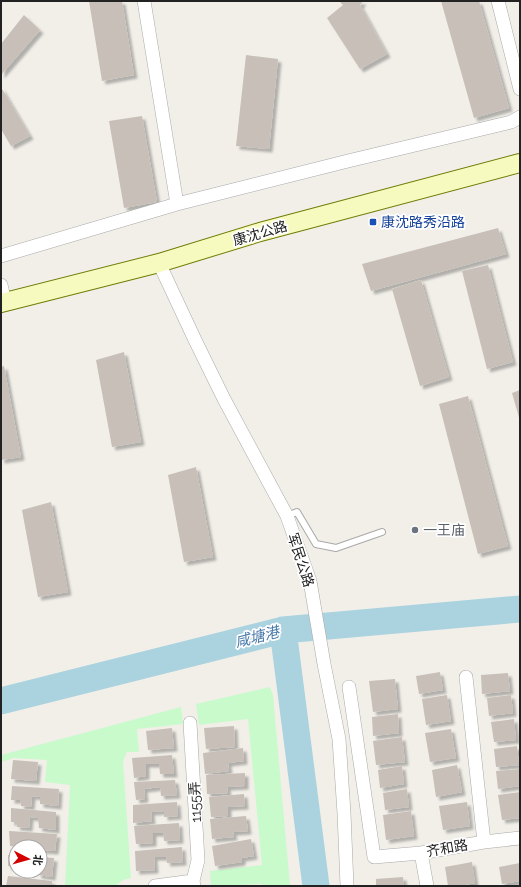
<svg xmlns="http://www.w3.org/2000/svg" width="521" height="887" viewBox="0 0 521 887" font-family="Raleway,'Noto Sans SC',sans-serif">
  <defs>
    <filter id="shadow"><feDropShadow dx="3.5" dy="3.5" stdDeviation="1" flood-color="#0004"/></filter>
  </defs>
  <rect width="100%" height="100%" fill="#f2efe9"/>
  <path fill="#c8facc" d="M 270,687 L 273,695 L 290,886 L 263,886 L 262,884 L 211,886 L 210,871 L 262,865 L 248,719 L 199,725 L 196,704 Z
    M 181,707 L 183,724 L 137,729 L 139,752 L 127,752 L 123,761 L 131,878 L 123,880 L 115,886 L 65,886 L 70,785 L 45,782 L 47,760 L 14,758 L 1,762 L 1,755 Z"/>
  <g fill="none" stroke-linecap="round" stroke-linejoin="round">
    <path stroke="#aad3df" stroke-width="27" d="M 283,630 L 316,886
      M 1,701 L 283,630 L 520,609"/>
  </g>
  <path fill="#c7bfb8" filter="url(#shadow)" d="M 89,1 L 122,1 L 134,75 L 102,81 Z
    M 339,1 L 363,1 L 360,5 L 387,54 L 360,69 L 327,18 L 343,5 Z
    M 441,1 L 479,1 L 509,108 L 474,118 Z
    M 24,15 L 40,30 L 1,75 L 1,44 Z
    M 246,55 L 278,59 L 269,149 L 236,146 Z
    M 1,87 L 30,136 L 11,146 L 1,129 Z
    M 142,116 L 157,202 L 124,208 L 109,121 Z
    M 498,228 L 506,254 L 371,291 L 362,264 Z
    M 488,265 L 513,362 L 487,369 L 462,271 Z
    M 421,280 L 449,377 L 420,386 L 392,289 Z
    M 124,352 L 141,442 L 112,447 L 96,360 Z
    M 4,366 L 21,457 L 1,460 L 1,367 Z
    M 520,390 L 520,421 L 512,393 Z
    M 468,396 L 508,546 L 478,554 L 439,404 Z
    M 196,467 L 213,557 L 184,562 L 168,475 Z
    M 51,502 L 68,592 L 38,597 L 22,510 Z
    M 440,672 L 443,690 L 419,694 L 416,676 Z
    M 508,673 L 510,691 L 482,694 L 481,675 Z
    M 395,679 L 398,709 L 373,712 L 369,681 Z
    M 447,695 L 451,721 L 426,725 L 422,699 Z
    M 511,695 L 513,713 L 489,716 L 487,698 Z
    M 398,714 L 399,733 L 373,736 L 372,717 Z
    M 514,719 L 516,740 L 494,742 L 491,722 Z
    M 234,726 L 235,747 L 206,749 L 204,728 Z
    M 172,728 L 174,748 L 148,750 L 146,731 Z
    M 451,729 L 456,758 L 430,762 L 425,733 Z
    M 402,737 L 405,762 L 376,765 L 373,741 Z
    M 517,746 L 519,765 L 496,767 L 494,749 Z
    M 243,748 L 244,761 L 228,763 L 229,771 L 205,774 L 203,753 Z
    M 172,755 L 174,774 L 160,774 L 159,764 L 146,764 L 146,776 L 134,778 L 132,758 Z
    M 13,760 L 38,762 L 36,781 L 11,779 Z
    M 457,765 L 462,792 L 436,797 L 432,770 Z
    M 402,766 L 404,784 L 380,788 L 378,770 Z
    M 520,769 L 520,786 L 498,789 L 496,771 Z
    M 245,773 L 245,786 L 227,787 L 228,793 L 207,794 L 206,775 Z
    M 175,780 L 177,795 L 161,796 L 160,787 L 144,789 L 145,799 L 136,800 L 134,782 Z
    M 12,786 L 59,789 L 58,806 L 40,804 L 40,797 L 32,796 L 31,807 L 21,806 L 20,800 L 11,800 Z
    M 407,789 L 409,807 L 385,810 L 383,793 Z
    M 520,792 L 520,818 L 502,820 L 498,795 Z
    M 244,794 L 245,806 L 228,807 L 228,816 L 211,817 L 209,797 Z
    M 177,802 L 178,816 L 164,817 L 164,811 L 151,812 L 152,821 L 133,823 L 133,805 Z
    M 467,802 L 470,826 L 443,830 L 439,806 Z
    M 11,808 L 56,812 L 56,830 L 39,828 L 38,818 L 30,817 L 29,828 L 17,827 L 16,822 L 11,822 Z
    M 411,811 L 414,836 L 386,840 L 383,815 Z
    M 246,816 L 248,831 L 233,832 L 234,837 L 212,839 L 210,819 Z
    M 179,823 L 180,840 L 164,841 L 163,833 L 153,833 L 153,843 L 136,844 L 134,826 Z
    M 9,831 L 57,834 L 55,851 L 40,850 L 38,842 L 30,842 L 29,847 L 10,846 Z
    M 251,839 L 254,856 L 242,858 L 242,862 L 215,866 L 212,846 Z
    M 182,847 L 183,862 L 167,863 L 166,857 L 154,857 L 155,870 L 136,871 L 135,851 Z
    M 8,855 L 16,855 L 16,868 L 8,866 Z
    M 40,857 L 54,858 L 52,877 L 38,875 L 38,871 L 40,871 Z
    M 472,862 L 475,883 L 459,886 L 448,886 L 445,867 Z
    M 520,863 L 520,881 L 502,884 L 499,867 Z
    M 8,876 L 52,881 L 52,886 L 6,886 Z
    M 403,877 L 404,886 L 376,886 L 376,879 Z"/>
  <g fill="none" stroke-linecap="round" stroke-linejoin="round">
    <g stroke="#a9a9a9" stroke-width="8">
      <path id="lane" d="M 287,516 L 297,512 L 316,544 L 336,548 L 382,532"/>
    </g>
    <g stroke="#a9a9a9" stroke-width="14">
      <path id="street" d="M 144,1 L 177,204
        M 498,1 L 520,89
        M 1,256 L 177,204 L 348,161 L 511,122 L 520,117
        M 159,263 L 195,340 L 224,399 L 287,516 L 310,581 L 324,664 L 339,739 L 344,813 L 347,886
        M 1,285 L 5,302
        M 466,677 L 484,842
        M 349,687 L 374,857 L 421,853 L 484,842 L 520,838
        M 190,723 L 198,860 L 193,881 L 194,886
        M 421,853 L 427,886
        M 155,886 L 193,881"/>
    </g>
    <g stroke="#707d05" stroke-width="20">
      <path id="secondary" d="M 1,303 L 159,263 L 260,232 L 520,163"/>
    </g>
    <use href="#lane" stroke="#fff" stroke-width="6"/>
    <use href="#street" stroke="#fff" stroke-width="13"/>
    <use href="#secondary" stroke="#f7fabf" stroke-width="18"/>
  </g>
  <rect fill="#1a4fb4" stroke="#fff" stroke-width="1.5" x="369" y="218" width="8" height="8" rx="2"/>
  <circle fill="#6b7280" stroke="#fff" stroke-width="1.5" cx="415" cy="530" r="4"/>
  <g text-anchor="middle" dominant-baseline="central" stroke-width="3.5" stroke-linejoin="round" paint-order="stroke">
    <g font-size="14" fill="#164399" stroke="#fff" text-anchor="start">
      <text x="381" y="222">康沈路秀沿路</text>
    </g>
    <g font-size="14" fill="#222" stroke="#fff">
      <text transform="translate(260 233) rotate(-16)">康沈公路</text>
      <text transform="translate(301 560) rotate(72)">军民公路</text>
      <text transform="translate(195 802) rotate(-93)">1155弄</text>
      <text transform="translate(447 848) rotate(-10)">齐和路</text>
    </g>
    <g font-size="14" fill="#5b616d" stroke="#fff" text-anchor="start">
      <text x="423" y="530">一王庙</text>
    </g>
    <g font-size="15" font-style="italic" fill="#4a7aab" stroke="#fff">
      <text transform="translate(257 637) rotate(-14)">咸塘港</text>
    </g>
  </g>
  <rect width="521" height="887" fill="none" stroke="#222222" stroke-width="4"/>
  <g transform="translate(28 859) rotate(96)"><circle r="19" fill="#ffffff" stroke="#a7a7a7"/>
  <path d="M0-3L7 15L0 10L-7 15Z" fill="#d40000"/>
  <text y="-6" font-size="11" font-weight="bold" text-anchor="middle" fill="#222222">北</text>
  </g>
</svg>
